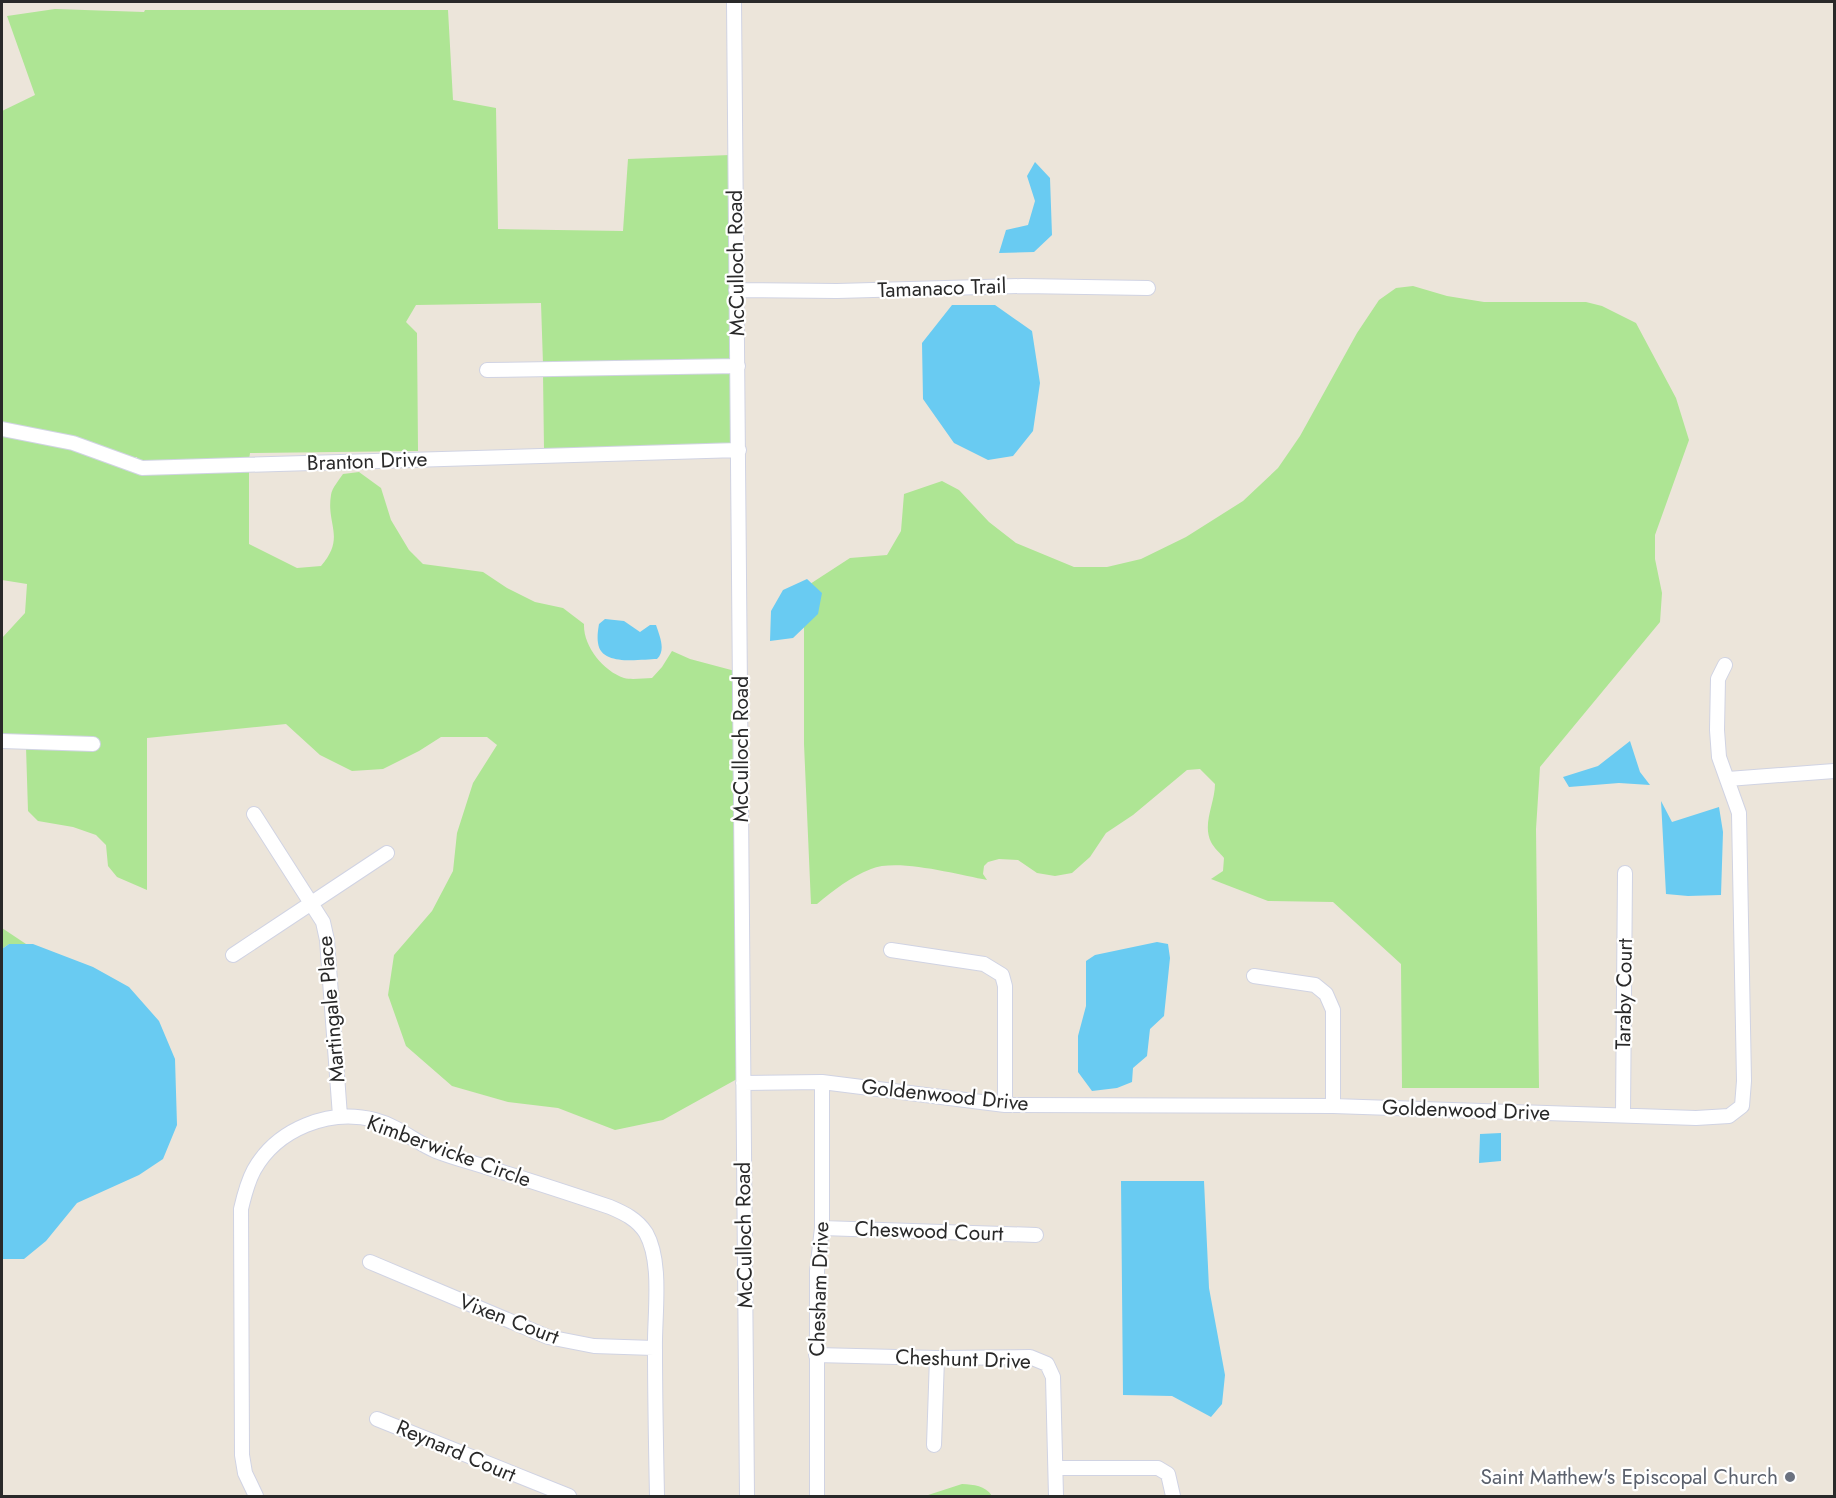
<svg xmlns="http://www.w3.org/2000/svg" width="1836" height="1498" viewBox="0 0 1836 1498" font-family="Jost,sans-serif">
  <rect width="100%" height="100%" fill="#ece5da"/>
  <path fill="#aee594" d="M 55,9 L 144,12 L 145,10 L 448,10 L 453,100 L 496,108 L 498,229 L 623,231 L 628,159 L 730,155 L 732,361 L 543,364 L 541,303 L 416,305 L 406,322 L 417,333 L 418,451 L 250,453 L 249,460 L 143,463 L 138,461 L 137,457 L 127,457 L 2,423 L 2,111 L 35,95 L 7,16 Z
    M 1413,286 L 1447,296 L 1484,302 L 1586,302 L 1602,306 L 1636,323 L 1676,398 L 1689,440 L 1655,535 L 1655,559 L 1662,593 L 1660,622 L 1540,767 L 1536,829 L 1539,1088 L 1402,1088 L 1401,964 L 1333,902 L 1268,901 L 1211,879 L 1223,871 L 1224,858 C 1220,853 1214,848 1211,842 C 1202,824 1215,803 1215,784 L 1200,769 L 1187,770 L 1133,815 L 1106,833 L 1090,857 L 1072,873 L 1055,876 L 1037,873 L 1018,860 L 999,859 L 988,862 L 984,866 L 983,874 L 987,880 C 958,875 898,858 871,869 C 850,877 834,890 817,904 L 811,904 L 804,744 L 804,615 L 810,584 L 850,558 L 887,555 L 901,531 L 904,494 L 942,481 L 959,490 L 989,522 L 1016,543 L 1074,567 L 1107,567 L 1141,559 L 1186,537 L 1243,501 L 1278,468 L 1300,436 L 1357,333 L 1379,300 L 1396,288 Z
    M 732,371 L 734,445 L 544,449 L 543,374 Z
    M 2,434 L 71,448 L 141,472 L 249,469 L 249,544 L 297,568 L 321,566 C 346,537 326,525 331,495 C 332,488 339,480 343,474 L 359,472 L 381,488 L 391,520 L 409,550 L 423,564 L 483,572 L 507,588 L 535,602 L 563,608 L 584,624 C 583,646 603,671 624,678 C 632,680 644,678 652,678 L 662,667 L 672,651 L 690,659 L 735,671 L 737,1079 L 663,1120 L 615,1130 L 558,1108 L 508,1102 L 452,1086 L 406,1046 L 388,995 L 394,955 L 432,911 L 453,871 L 457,833 L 473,783 L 497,745 L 487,737 L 441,737 L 419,751 L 383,769 L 352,771 L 320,755 L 286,724 L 147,738 L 147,890 L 117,877 L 108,866 L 106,845 L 96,835 L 73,827 L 38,821 L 28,811 L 26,747 L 98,749 L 98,740 L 2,736 L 2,638 L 25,613 L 27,584 L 2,580 Z
    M 2,928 L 26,944 L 9,944 L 2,949 Z
    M 962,1484 C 974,1485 985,1485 992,1496 L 925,1496 Z"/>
  <path fill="#69cbf2" d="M 1035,162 L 1050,178 L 1052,235 L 1034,252 L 999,253 L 1006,230 L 1028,225 L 1035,201 L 1027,176 Z
    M 952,305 L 995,305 L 1032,331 L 1040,383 L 1033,431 L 1013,456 L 988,460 L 954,443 L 923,399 L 922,343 Z
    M 807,579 L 822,593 L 818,614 L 793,638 L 770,641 L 771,611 L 783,590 Z
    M 605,619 L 624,621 L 640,632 L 650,625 L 656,625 C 660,637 666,650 657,659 C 641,659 601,667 598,643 C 597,637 598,630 599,624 Z
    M 1630,741 L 1640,772 L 1650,785 L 1619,783 L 1569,787 L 1563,777 L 1598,766 Z
    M 1661,801 L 1672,822 L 1719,807 L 1723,832 L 1721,895 L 1688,896 L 1666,894 Z
    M 1157,942 L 1168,944 L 1170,958 L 1164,1016 L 1150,1029 L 1147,1056 L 1133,1068 L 1132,1082 L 1117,1088 L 1092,1091 L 1078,1072 L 1078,1036 L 1086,1006 L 1086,961 L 1095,955 Z
    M 9,944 L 33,944 L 93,967 L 129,987 L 159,1021 L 175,1059 L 177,1125 L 163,1159 L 139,1175 L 77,1203 L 46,1241 L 24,1259 L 2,1259 L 2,949 Z
    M 1501,1133 L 1501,1161 L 1479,1163 L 1480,1134 Z
    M 1121,1181 L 1204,1181 L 1209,1288 L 1225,1375 L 1222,1404 L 1211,1417 L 1172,1396 L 1123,1395 Z"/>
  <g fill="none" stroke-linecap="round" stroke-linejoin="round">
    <g stroke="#d0d3e3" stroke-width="16">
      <path id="minor" d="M 734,2 L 747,1496
        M 736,290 L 837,291 L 1022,286 L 1148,288
        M 487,370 L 738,366
        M 2,429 L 73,443 L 142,468 L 739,450
        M 2,741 L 93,744
        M 1728,779 L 1834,771
        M 254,814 L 323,922 L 327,940 L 340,1116
        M 891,950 L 984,964 L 1002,975 L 1005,986 L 1005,1105
        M 233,955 L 387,853
        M 1254,976 L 1315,985 L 1326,994 L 1333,1010 L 1333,1106
        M 743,1083 L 822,1082 L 1005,1105 L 1333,1106 L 1696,1118 L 1729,1116 L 1742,1106 L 1744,1081 L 1739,813 L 1719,757 L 1717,730 L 1718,679 L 1725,665
        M 1623,1114 L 1625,873
        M 822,1228 L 1036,1235
        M 370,1262 L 548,1337 L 594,1346 L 654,1348
        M 816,1355 L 937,1358 L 1030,1357 L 1047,1364 L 1053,1377 L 1056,1496
        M 377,1419 L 569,1496
        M 934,1445 L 937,1358
        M 1056,1468 L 1158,1468 L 1168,1474 L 1173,1496
        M 256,1496 L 245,1473 L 242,1455 L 241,1209 C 244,1196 247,1183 254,1170 C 277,1129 329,1108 375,1120 C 398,1126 415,1142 436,1151 C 454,1158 474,1163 492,1169 C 532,1181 571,1194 610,1207 C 624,1213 637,1219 646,1233 C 663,1263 654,1317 655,1350 C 655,1399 656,1448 657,1496
        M 817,1496 L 817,1271 L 822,1228 L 822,1082"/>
    </g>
    <use href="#minor" stroke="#fff" stroke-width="14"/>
  </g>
  <circle fill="#6b7280" stroke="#fff" stroke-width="2" cx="1790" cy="1477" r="6"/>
  <g text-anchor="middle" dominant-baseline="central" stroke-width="4.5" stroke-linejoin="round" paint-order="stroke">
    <g font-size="21" fill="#292929" stroke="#fff">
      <text transform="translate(736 263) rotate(-91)">McCulloch Road</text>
      <text transform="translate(942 288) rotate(-2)">Tamanaco Trail</text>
      <text transform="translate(367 461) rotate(-2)">Branton Drive</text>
      <text transform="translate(741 749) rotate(-90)">McCulloch Road</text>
      <text transform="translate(1624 994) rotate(-89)">Taraby Court</text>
      <text transform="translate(331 1009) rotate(-95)">Martingale Place</text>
      <text transform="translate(945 1095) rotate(6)">Goldenwood Drive</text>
      <text transform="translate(1466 1110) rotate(2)">Goldenwood Drive</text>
      <text transform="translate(449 1151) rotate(20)">Kimberwicke Circle</text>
      <text transform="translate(929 1231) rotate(2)">Cheswood Court</text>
      <text transform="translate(744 1235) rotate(-91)">McCulloch Road</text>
      <text transform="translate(819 1289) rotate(-88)">Chesham Drive</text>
      <text transform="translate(509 1319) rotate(21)">Vixen Court</text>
      <text transform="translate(963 1359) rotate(2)">Cheshunt Drive</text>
      <text transform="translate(456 1451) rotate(23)">Reynard Court</text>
    </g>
    <g font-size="21" fill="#5b616d" stroke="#fff" text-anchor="end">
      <text x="1778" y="1477">Saint Matthew's Episcopal Church</text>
    </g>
  </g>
  <rect width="1836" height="1498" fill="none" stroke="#292929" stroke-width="6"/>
</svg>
